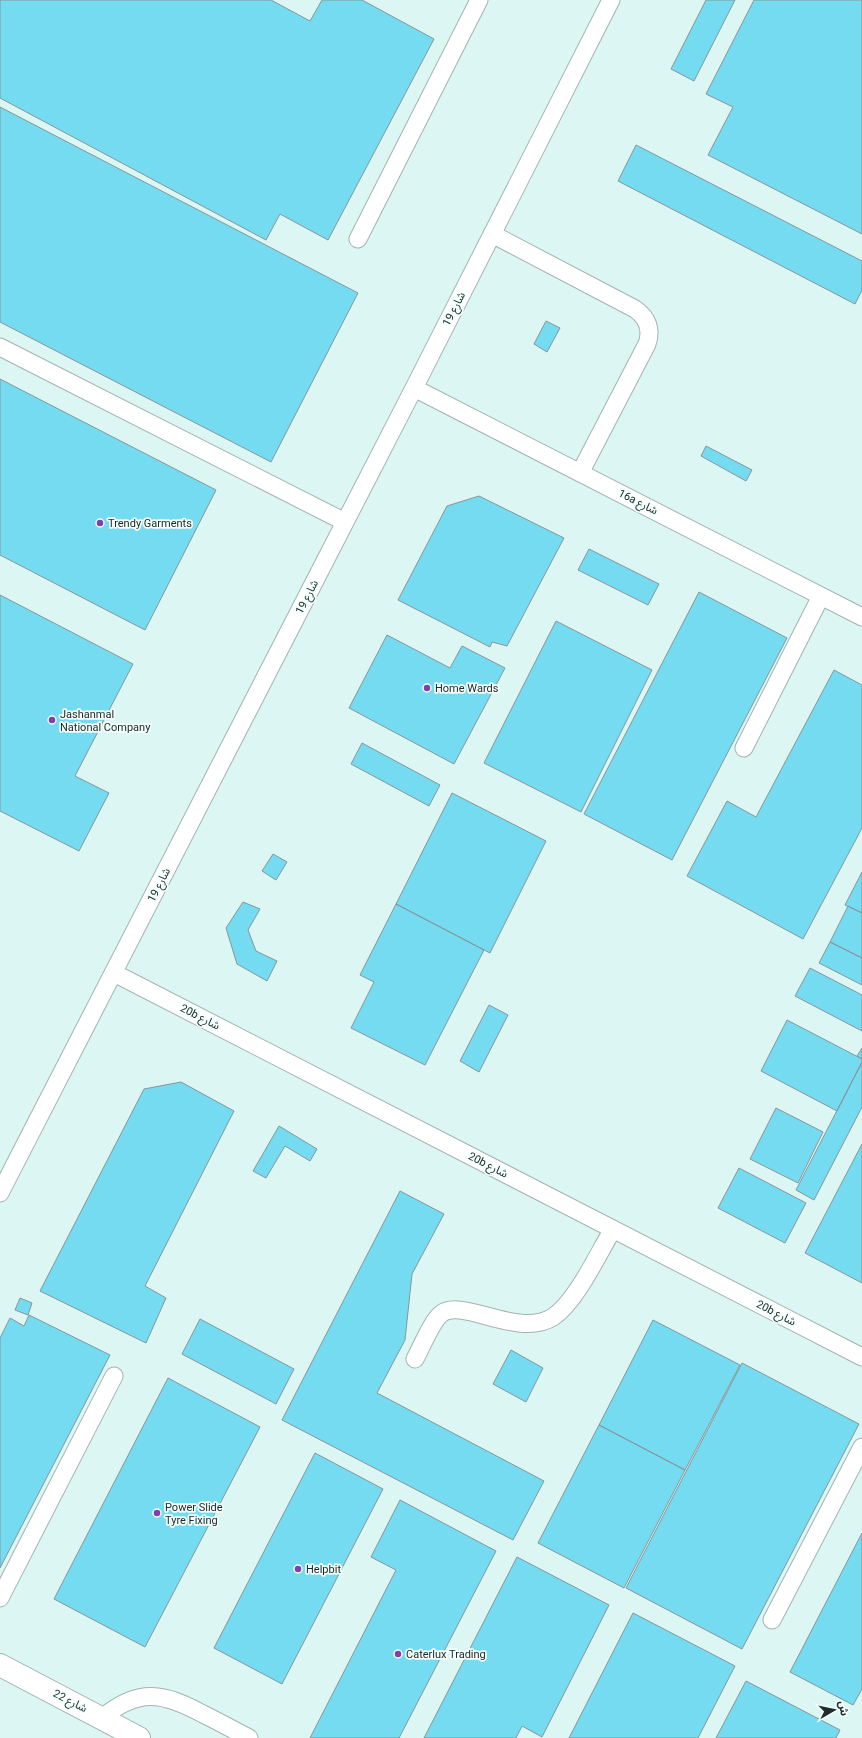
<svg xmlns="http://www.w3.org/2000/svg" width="862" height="1738" viewBox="0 0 862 1738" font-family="Roboto,'Noto Sans Arabic',sans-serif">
  <rect width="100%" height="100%" fill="#f1fffd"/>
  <path fill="#dbf6f3" d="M 0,0 L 862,0 L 862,1738 L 0,1738 Z"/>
  <path fill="#75dbf0" stroke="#87969a" d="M 0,0 L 271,0 L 310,21 L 322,0 L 362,0 L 434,39 L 328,240 L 280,214 L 266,240 L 0,98 Z
    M 706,0 L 735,0 L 694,81 L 671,69 Z
    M 754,0 L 862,0 L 862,234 L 708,155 L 733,107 L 706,94 Z
    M 0,107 L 358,293 L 271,462 L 0,322 Z
    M 636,145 L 862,261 L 862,290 L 855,304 L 618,181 Z
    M 546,321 L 560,328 L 547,352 L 534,344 Z
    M 0,379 L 216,490 L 145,630 L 0,555 Z
    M 706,446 L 752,470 L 746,481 L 701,456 Z
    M 479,496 L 564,538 L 507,646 L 492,642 L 490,647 L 398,600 L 447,506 Z
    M 589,549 L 659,584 L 648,605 L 578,570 Z
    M 699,592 L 787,638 L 672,860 L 584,814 Z
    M 0,595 L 133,664 L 75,776 L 109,793 L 79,851 L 0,811 Z
    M 556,621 L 652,670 L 581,812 L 484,763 Z
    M 387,635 L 450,668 L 462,646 L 505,668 L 454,764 L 349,708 Z
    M 834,670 L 862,685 L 862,828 L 803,939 L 687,876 L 727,801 L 756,817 Z
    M 362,743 L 440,785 L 429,806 L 351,764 Z
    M 452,793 L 546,841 L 490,953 L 396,904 Z
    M 273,854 L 287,862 L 276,880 L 262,871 Z
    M 862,872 L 862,913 L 845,905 Z
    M 243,902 L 260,909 L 248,930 L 256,951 L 277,961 L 267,981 L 237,964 L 226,928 Z
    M 396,904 L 484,950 L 425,1065 L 351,1028 L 374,982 L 360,975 Z
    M 848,906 L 862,913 L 862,958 L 830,942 Z
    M 830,942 L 862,958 L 862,985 L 819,963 Z
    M 810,968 L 862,995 L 862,1031 L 795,996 Z
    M 489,1005 L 508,1015 L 479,1072 L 460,1061 Z
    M 787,1020 L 862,1059 L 862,1062 L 837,1111 L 761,1071 Z
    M 862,1048 L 862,1059 L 857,1056 Z
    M 862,1062 L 862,1107 L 814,1200 L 796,1190 Z
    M 181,1082 L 234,1111 L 145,1286 L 166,1298 L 146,1343 L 40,1291 L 144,1089 Z
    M 776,1108 L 823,1132 L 798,1183 L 750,1159 Z
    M 279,1126 L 317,1149 L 310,1161 L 285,1146 L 266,1178 L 253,1171 Z
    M 862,1144 L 862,1283 L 805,1253 Z
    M 739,1168 L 806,1203 L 785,1243 L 718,1208 Z
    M 400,1191 L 444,1214 L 412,1274 L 405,1340 L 377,1393 L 544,1481 L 513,1540 L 282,1420 Z
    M 20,1298 L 32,1303 L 28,1315 L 15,1310 Z
    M 29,1315 L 110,1355 L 0,1568 L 0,1338 L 10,1318 L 24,1326 Z
    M 200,1319 L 294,1369 L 276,1404 L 182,1354 Z
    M 653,1320 L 740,1365 L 685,1470 L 599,1425 Z
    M 511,1350 L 543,1368 L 526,1402 L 493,1384 Z
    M 742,1363 L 859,1424 L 742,1649 L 626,1588 Z
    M 168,1378 L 260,1427 L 145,1647 L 54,1599 Z
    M 599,1425 L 685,1470 L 624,1588 L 538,1543 Z
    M 315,1453 L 383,1489 L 282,1684 L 214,1648 Z
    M 400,1500 L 496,1551 L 399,1738 L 310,1738 L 396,1570 L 371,1557 Z
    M 862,1533 L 862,1689 L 853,1705 L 790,1672 Z
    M 517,1557 L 609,1605 L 542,1737 L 522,1726 L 516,1738 L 424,1738 Z
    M 633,1613 L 735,1666 L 698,1738 L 569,1738 Z
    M 746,1681 L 840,1730 L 836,1738 L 716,1738 Z"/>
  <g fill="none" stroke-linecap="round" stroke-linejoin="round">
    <g stroke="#a3b3b1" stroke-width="19">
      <path id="service" d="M 492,234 L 635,309 C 648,318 652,330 647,344 L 580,473
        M 358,239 L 479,0
        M 0,347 L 345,522
        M 414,388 L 862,617
        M 744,748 L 821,596
        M 114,973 L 862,1357
        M 0,1193 L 414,388 L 611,0
        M 415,1359 C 421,1348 432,1321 441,1314 C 462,1297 518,1339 553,1317 C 576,1302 598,1254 613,1229
        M 0,1598 L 114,1376
        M 772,1620 L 862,1447
        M 102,1718 C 139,1687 164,1693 203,1714 C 219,1722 234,1730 249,1738"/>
    </g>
    <g stroke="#a3b3b1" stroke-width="24">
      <path id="minor" d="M 0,1665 L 139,1738"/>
    </g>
    <use href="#service" stroke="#fff" stroke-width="17"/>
    <use href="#minor" stroke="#fff" stroke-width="22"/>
  </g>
  <g fill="#833db0" stroke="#f1fffd" stroke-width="1.5">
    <circle cx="100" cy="523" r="4"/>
    <circle cx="427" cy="688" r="4"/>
    <circle cx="52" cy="720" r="4"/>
    <circle cx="157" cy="1513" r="4"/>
    <circle cx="298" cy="1569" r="4"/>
    <circle cx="398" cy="1654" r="4"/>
  </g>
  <g text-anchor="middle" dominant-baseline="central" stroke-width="3.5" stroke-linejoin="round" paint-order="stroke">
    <g font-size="11" fill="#232a29" stroke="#f1fffd">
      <text transform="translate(454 309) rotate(-63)">شارع 19</text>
      <text transform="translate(638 502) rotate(27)">16a شارع</text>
      <text transform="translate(307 597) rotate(-63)">شارع 19</text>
      <text transform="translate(159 885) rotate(-63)">شارع 19</text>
      <text transform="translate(200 1017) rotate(27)">20b شارع</text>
      <text transform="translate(488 1165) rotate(27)">20b شارع</text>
      <text transform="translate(776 1313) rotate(27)">20b شارع</text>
      <text transform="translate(70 1701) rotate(27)">شارع 22</text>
    </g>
    <g font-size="11" fill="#232a29" stroke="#f1fffd" text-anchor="start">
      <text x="108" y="523">Trendy Garments</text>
      <text x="435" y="688">Home Wards</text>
      <text x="60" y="714">Jashanmal<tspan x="60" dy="13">National Company</tspan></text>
      <text x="165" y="1507">Power Slide<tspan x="165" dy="13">Tyre Fixing</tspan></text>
      <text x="306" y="1569">Helpbit</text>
      <text x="406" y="1654">Caterlux Trading</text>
    </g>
  </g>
  <g transform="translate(834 1710) rotate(81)" stroke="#f1fffd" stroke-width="3" paint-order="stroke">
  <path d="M0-3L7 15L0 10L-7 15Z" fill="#232a29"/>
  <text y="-6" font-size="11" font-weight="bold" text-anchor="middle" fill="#232a29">ش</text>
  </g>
</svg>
